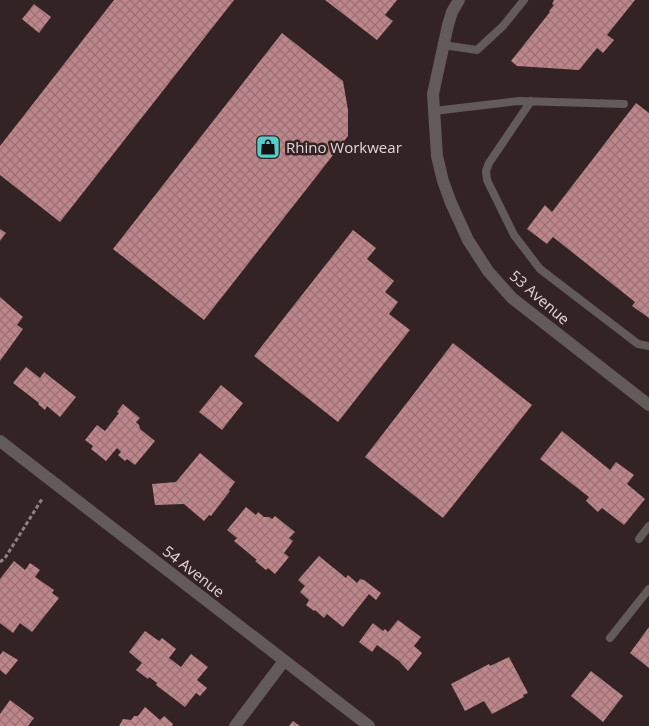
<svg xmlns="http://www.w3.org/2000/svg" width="649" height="726" viewBox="0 0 649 726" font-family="'Open Sans',sans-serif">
  <defs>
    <pattern id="building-cross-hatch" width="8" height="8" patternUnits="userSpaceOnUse" patternTransform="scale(1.25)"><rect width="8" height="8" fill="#bd868b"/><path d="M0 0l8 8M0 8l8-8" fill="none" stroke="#997174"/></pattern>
  </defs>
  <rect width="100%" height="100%" fill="#342324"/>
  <path fill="url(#building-cross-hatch)" d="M 114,0 L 234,0 L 60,222 L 0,175 L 0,146 Z
    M 325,0 L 397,0 L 385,15 L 393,21 L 377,40 Z
    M 554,0 L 635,0 L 607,35 L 614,40 L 603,53 L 597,48 L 579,70 L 517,66 L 511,61 L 550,12 L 549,11 L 554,5 L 552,4 Z
    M 34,4 L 51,17 L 39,33 L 22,19 Z
    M 282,33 L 343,81 L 348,110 L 348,136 L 204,320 L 113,249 Z
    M 636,103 L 649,113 L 649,318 L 632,306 L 635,302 L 553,237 L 547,244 L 527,229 L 545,205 L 552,212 Z
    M 0,229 L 6,233 L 0,241 Z
    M 353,230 L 376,248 L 367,259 L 394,281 L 385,292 L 398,302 L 389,314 L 410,330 L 338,422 L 254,356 Z
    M 0,297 L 23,317 L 17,325 L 23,329 L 0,361 Z
    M 453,343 L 532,405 L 443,518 L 365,457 Z
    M 26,367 L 40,378 L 44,372 L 76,397 L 60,417 L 47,406 L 45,410 L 38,404 L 39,403 L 13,383 Z
    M 221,385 L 243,403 L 222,430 L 199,412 Z
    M 123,404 L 140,418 L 136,422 L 139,425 L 140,429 L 155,441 L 135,465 L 127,459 L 125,461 L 118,455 L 121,452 L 117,448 L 106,461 L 91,449 L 93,446 L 85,440 L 97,425 L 105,431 L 119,413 L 117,412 Z
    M 562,431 L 610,470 L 616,462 L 634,475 L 627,484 L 645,499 L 624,525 L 602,508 L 598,512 L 586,501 L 589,497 L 540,459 Z
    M 200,453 L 235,482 L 229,490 L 230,491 L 211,516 L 209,515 L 204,521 L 184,504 L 155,505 L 152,484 L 176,482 Z
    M 246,507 L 256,515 L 258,512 L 264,517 L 269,517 L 272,519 L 275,516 L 295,532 L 289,538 L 293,541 L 284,553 L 289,557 L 275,574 L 268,568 L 266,570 L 255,561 L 257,560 L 234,541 L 237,538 L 227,530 Z
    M 319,556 L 346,578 L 348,575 L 357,583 L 360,579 L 364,580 L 381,593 L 376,600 L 369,594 L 343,627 L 327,614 L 324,618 L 315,610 L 314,611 L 306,605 L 309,600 L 300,592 L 305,586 L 298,580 Z
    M 14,561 L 25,570 L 30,563 L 40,570 L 35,577 L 54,590 L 52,593 L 59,598 L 32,632 L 20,623 L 13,633 L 0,623 L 0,579 Z
    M 398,620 L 421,637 L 414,646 L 422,653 L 408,671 L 399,661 L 377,645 L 372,652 L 359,642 L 373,623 L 383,631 L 385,629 L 388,632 Z
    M 649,627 L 649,668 L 630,653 Z
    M 145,631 L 159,641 L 162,638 L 176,649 L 169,658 L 181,667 L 191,654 L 208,667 L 197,680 L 207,688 L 200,696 L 196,693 L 185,707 L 156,685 L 157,683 L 149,677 L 148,679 L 136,670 L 142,663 L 129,652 Z
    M 3,651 L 18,660 L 6,675 L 0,670 L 0,655 Z
    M 509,657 L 528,693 L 523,695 L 524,697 L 492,714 L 484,701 L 465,711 L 451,684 L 489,664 L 490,666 Z
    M 591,671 L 623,696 L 603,722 L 571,696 Z
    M 10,700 L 34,718 L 28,726 L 0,726 L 0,714 Z
    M 145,707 L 160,720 L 164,716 L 173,724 L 172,726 L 119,726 L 123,719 L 131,720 L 134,716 L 138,716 Z
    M 293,721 L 300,726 L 289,726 Z"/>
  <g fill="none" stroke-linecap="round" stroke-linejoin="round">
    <path stroke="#908283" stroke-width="3" stroke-dasharray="4 2.5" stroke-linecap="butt" d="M 0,562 L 5,558 L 42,499"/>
    <path stroke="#635a5a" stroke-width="8" d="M 443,45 L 477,50 L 503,26 L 524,0
      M 531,101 L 489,163 L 486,171 L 487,180 L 514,235 L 540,269 L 638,344 L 649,346
      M 434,111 L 519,101 L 624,104
      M 639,539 L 649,526
      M 610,638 L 649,589"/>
    <path stroke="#635a5a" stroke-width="12" d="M 235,726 L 284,661"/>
    <path stroke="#635a5a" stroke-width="12" d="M 459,0 L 452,12 L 448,25 L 433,94 L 437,156 L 443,181 L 451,203 L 468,240 L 488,271 L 512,298 L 649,405
      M 0,441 L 369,726"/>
  </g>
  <defs>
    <g id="shop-square" transform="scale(1.25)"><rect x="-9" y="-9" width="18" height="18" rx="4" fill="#53cdca" stroke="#342324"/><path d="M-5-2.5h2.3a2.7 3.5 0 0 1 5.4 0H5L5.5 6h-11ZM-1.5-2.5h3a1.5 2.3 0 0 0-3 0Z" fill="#111"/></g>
  </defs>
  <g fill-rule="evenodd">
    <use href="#shop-square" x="268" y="147"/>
  </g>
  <g text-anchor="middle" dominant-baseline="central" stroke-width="5" stroke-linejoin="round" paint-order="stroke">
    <g font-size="15" fill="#e1d5d6" stroke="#342324" text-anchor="start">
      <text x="286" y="147">Rhino Workwear</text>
    </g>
    <g font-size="15" fill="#e1d5d6" stroke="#342324">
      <text transform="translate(540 297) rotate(41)">53 Avenue</text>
      <text transform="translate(194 571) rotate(38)">54 Avenue</text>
    </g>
  </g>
</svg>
